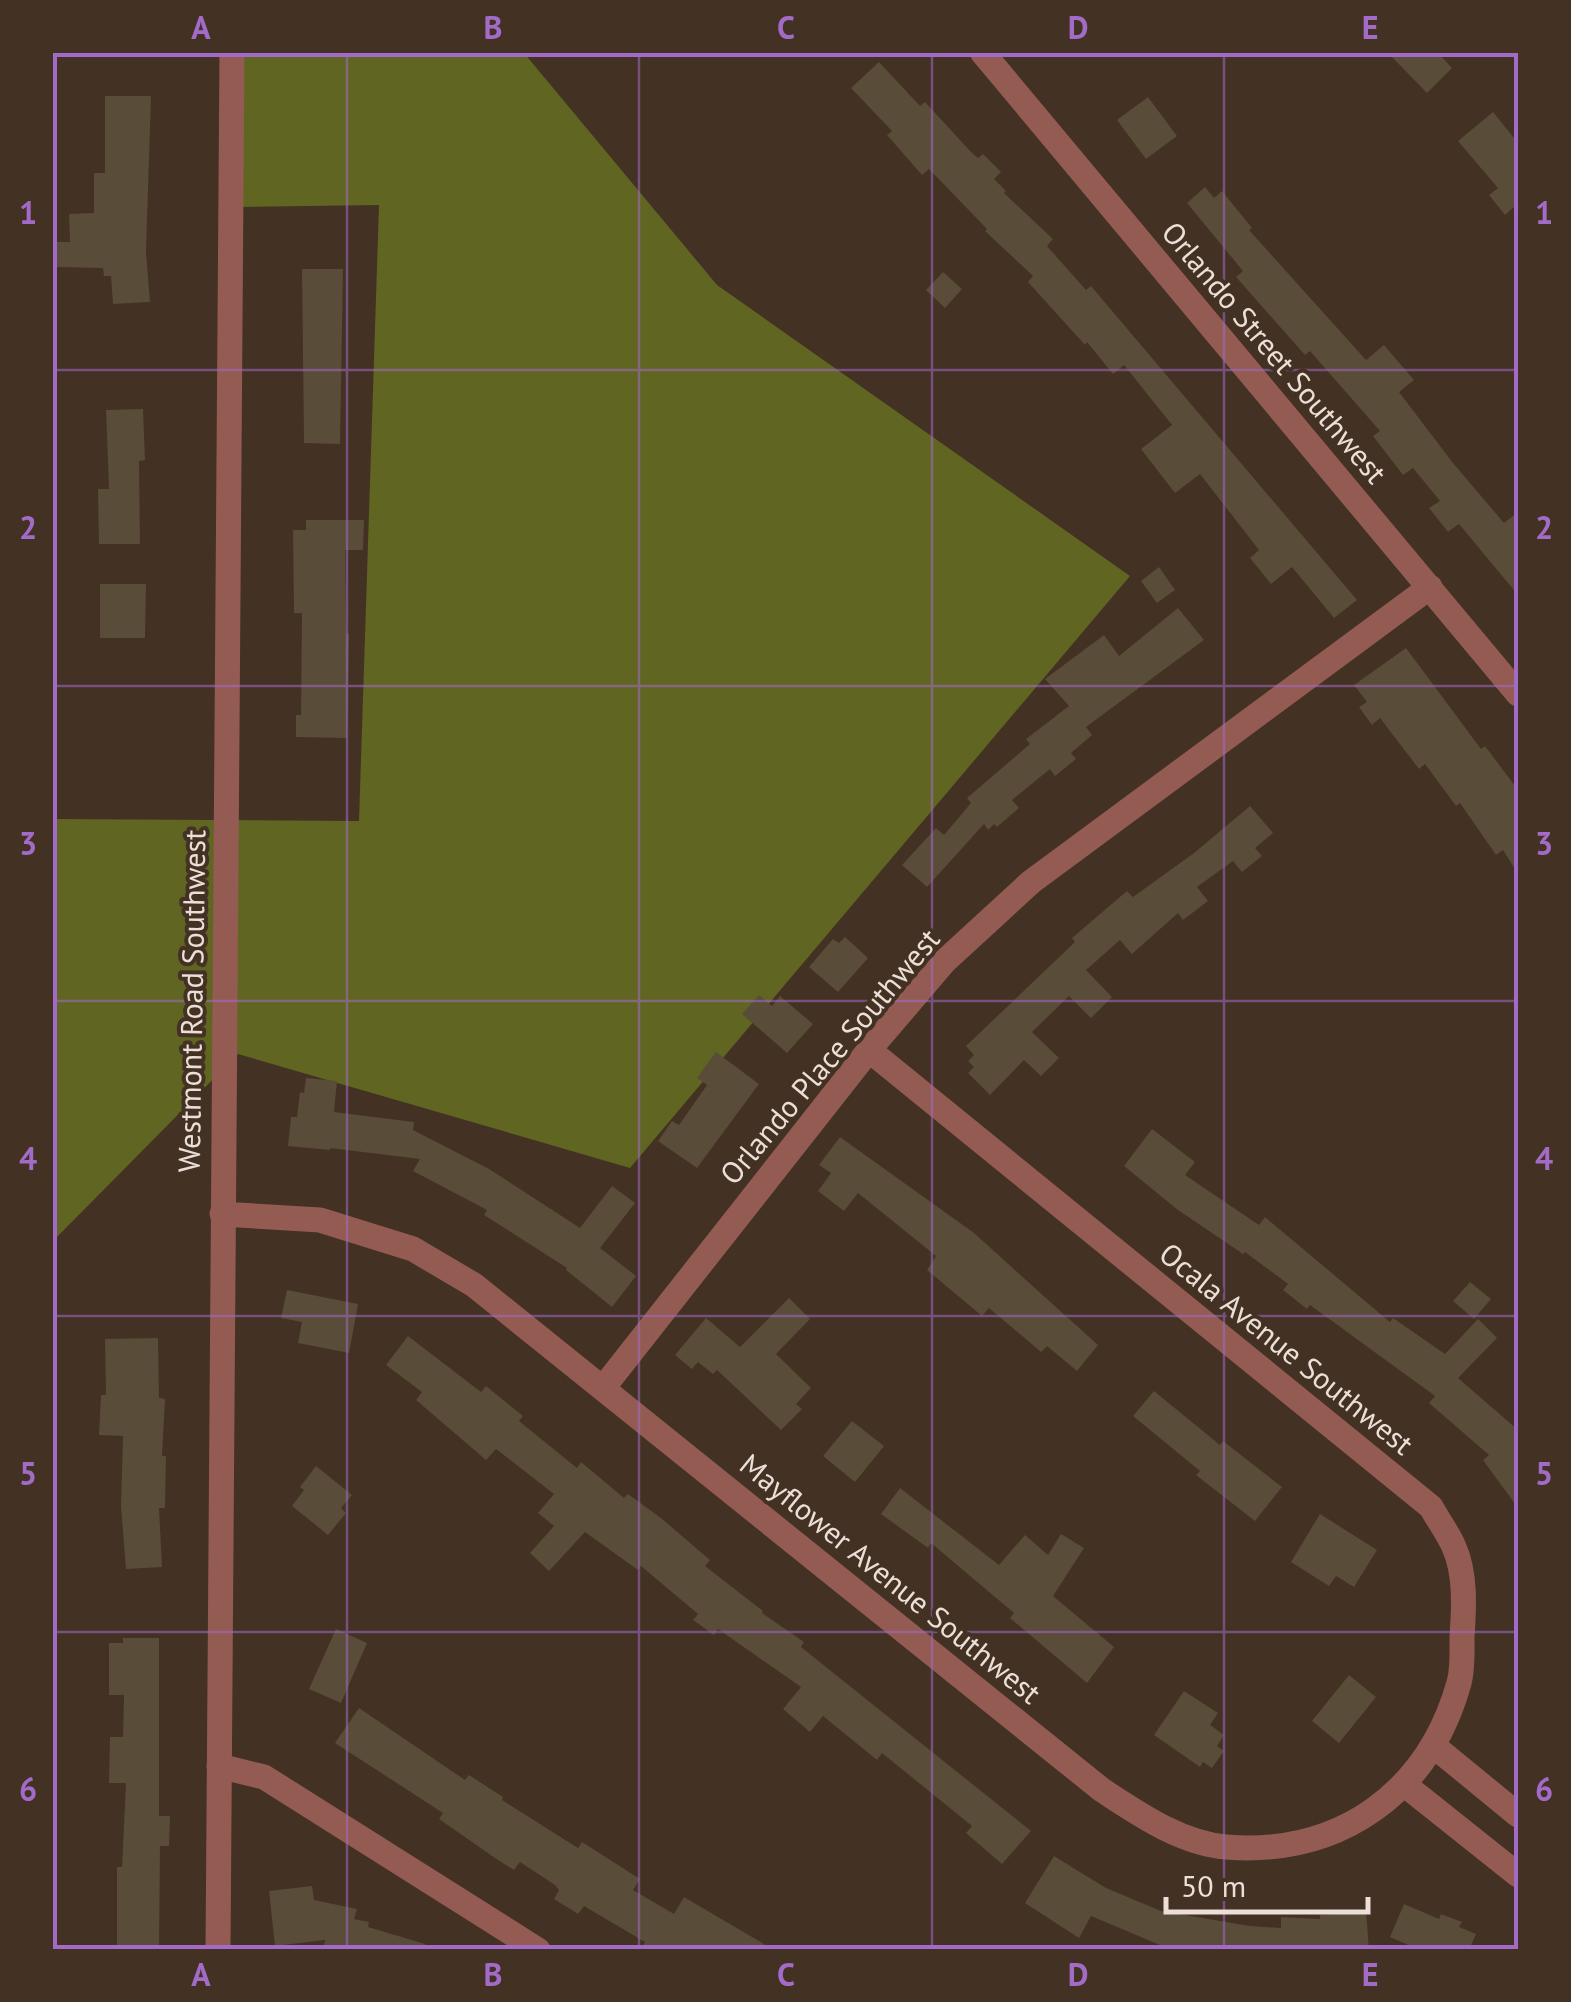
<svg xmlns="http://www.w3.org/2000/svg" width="1571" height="2002" viewBox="0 0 1571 2002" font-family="'PT Sans',sans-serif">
  <rect width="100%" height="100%" fill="#433123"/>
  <path fill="#606522" d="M 241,53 L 524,53 L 717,285 L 1130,576 L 630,1168 L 238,1054 L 53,1241 L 53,819 L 359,821 L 379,205 L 239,207 Z"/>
  <path fill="#594c38" d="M 1387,52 L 1437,52 L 1452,68 L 1427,93 Z
    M 879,62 L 920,106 L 925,102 L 972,153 L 978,158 L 983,154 L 1001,172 L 994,179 L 1006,191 L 1004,193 L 1053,239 L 1047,246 L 1086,290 L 1091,286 L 1357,600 L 1334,618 L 1292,567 L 1271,584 L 1250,558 L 1259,550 L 1200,474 L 1175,493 L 1141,449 L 1172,425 L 1124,365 L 1113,374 L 1087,342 L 1085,345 L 1028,282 L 1033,276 L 985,231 L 987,229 L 929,169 L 922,175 L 887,135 L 892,131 L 851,88 Z
    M 105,96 L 151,96 L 146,252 L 150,302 L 113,304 L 111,276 L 104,276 L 103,268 L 56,267 L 57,242 L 70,242 L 69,214 L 94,213 L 94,173 L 105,173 Z
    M 1148,97 L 1177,136 L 1146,159 L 1117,120 Z
    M 1493,112 L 1518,143 L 1518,213 L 1514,207 L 1505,215 L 1489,195 L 1498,188 L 1458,141 Z
    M 1205,187 L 1214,198 L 1222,191 L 1252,228 L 1249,230 L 1366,360 L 1384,345 L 1414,380 L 1399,392 L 1453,463 L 1504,523 L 1518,512 L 1518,595 L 1459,524 L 1448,532 L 1429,508 L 1440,501 L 1413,468 L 1403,475 L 1373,436 L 1380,431 L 1310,351 L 1305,355 L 1236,277 L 1243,271 L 1187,203 Z
    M 302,269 L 343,269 L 340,444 L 304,443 Z
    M 943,272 L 962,289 L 945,308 L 926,290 Z
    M 143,409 L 145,460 L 139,461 L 140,544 L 99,544 L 98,489 L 109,489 L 106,410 Z
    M 306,520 L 364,520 L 363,550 L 345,550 L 346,634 L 349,634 L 347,738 L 296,737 L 296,715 L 301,715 L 302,613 L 294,613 L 293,530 L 306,530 Z
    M 1159,567 L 1175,590 L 1157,603 L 1141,581 Z
    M 100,584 L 146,584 L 145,638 L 100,638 Z
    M 1178,608 L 1204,640 L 1086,727 L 1092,735 L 1071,753 L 1076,759 L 1055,776 L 1050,769 L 1012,800 L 1019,808 L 997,827 L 994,824 L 988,830 L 984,824 L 927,887 L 902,865 L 936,828 L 944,835 L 971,803 L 967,798 L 1030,744 L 1026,739 L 1069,706 L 1045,679 L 1104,635 L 1119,656 Z
    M 1406,648 L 1481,749 L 1485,746 L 1518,790 L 1518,874 L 1503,850 L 1496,855 L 1460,803 L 1456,806 L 1425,764 L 1419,769 L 1380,718 L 1372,725 L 1359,707 L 1367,702 L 1354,685 Z
    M 1250,806 L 1273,833 L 1255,848 L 1262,856 L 1242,872 L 1233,861 L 1197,887 L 1208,901 L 1183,920 L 1178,913 L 1132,954 L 1120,940 L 1086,970 L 1112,997 L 1091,1018 L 1069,996 L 1032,1032 L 1059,1058 L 1041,1076 L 1024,1060 L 990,1095 L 968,1073 L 974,1067 L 968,1061 L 974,1055 L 966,1046 L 1075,942 L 1072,938 L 1127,891 L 1133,897 L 1194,853 Z
    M 845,937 L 868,958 L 838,992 L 809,967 L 833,939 L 839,943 Z
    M 759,995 L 772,1006 L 780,996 L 813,1024 L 787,1053 L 742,1014 Z
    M 716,1052 L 759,1084 L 697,1168 L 658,1141 L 672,1121 L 679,1125 L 707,1085 L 697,1078 Z
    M 306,1078 L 337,1081 L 334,1112 L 414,1122 L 413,1130 L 489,1169 L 580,1228 L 612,1186 L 635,1203 L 600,1248 L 636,1276 L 612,1307 L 566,1270 L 567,1268 L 484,1215 L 487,1210 L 413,1171 L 420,1159 L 330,1148 L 330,1150 L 288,1146 L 291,1117 L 297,1117 L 300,1092 L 304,1093 Z
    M 1152,1129 L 1195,1162 L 1185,1175 L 1259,1225 L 1265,1217 L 1390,1322 L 1393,1318 L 1445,1354 L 1478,1319 L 1497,1338 L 1458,1378 L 1518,1430 L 1518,1508 L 1483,1460 L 1489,1455 L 1429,1403 L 1435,1396 L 1310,1305 L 1307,1309 L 1283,1290 L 1288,1284 L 1245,1252 L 1243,1254 L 1178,1210 L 1124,1166 Z
    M 840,1137 L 974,1233 L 1098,1345 L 1077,1371 L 1047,1346 L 1041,1352 L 989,1308 L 982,1316 L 927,1270 L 936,1256 L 858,1193 L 844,1211 L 818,1191 L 831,1173 L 819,1165 Z
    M 1470,1282 L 1491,1299 L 1474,1319 L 1453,1301 Z
    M 287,1290 L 358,1304 L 349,1353 L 298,1343 L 302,1322 L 281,1318 Z
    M 789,1298 L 810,1319 L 776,1354 L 811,1388 L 796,1404 L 802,1409 L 781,1430 L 717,1370 L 713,1374 L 698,1362 L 692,1369 L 675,1355 L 706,1318 L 740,1347 Z
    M 408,1336 L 481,1392 L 486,1386 L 523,1416 L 519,1421 L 577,1468 L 581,1462 L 624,1498 L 628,1494 L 661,1518 L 710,1560 L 705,1566 L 763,1611 L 762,1613 L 804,1642 L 801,1647 L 1031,1831 L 1002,1864 L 966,1833 L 972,1826 L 882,1753 L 877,1760 L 823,1716 L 810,1732 L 783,1709 L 801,1687 L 718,1629 L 714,1635 L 693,1620 L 698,1614 L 641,1566 L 638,1570 L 585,1532 L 549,1571 L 530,1553 L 554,1526 L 538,1513 L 554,1494 L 496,1449 L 486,1460 L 416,1400 L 422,1392 L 386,1365 Z
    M 158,1338 L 159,1398 L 165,1399 L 162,1456 L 166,1456 L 165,1508 L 159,1508 L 162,1567 L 126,1569 L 121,1507 L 123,1436 L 99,1435 L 101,1395 L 106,1395 L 105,1339 Z
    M 1154,1391 L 1220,1445 L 1223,1441 L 1282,1487 L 1255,1521 L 1196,1475 L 1200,1471 L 1133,1416 Z
    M 852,1421 L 884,1446 L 855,1482 L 823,1456 Z
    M 316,1466 L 352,1495 L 341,1508 L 346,1513 L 328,1535 L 292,1506 L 304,1490 L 300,1487 Z
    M 900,1488 L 999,1565 L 1025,1535 L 1048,1555 L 1061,1534 L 1084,1548 L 1053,1596 L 1114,1647 L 1087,1683 L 1010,1618 L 1014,1613 L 931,1543 L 928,1548 L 881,1514 Z
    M 1320,1514 L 1377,1550 L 1354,1587 L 1336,1576 L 1329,1586 L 1291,1562 Z
    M 336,1629 L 367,1643 L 341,1703 L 309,1689 Z
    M 123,1638 L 159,1638 L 159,1816 L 170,1816 L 169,1846 L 160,1846 L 159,1950 L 117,1950 L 117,1867 L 122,1867 L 126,1783 L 109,1783 L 110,1737 L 123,1737 L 124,1695 L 109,1695 L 109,1643 L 123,1643 Z
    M 1349,1675 L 1376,1697 L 1339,1743 L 1312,1721 Z
    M 1184,1691 L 1218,1713 L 1210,1725 L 1224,1735 L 1217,1746 L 1224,1751 L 1212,1768 L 1203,1762 L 1200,1767 L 1154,1735 Z
    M 359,1708 L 465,1780 L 469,1775 L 503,1797 L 502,1800 L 578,1848 L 582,1842 L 640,1879 L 633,1890 L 674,1914 L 684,1897 L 774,1950 L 640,1950 L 645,1942 L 584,1906 L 578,1914 L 554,1899 L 559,1890 L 555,1885 L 520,1862 L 514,1870 L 495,1858 L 439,1819 L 443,1813 L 335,1743 Z
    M 1054,1856 L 1106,1888 L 1161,1911 L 1250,1926 L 1281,1928 L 1281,1917 L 1320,1919 L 1320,1915 L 1366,1911 L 1369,1950 L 1172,1950 L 1091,1916 L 1079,1938 L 1025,1903 Z
    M 312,1886 L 314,1900 L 357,1909 L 354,1919 L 369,1922 L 368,1927 L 425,1944 L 424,1950 L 323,1950 L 325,1940 L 275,1946 L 269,1891 Z
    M 1404,1904 L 1439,1919 L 1441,1914 L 1462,1922 L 1459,1927 L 1476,1934 L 1469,1950 L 1420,1950 L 1390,1937 Z"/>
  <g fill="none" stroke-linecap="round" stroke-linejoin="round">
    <path stroke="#945b53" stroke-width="25" d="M 982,52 L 1518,694
      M 222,1214 L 320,1220 L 413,1249 L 474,1285 L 1102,1790 C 1139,1814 1180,1843 1226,1847 C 1340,1856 1428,1793 1459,1683 C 1463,1669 1462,1652 1462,1637 C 1464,1608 1466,1574 1454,1547 C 1448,1533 1438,1520 1431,1507 L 869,1050
      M 603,1388 L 869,1050 L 945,961 L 1031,882 L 1430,587
      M 1435,1747 L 1518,1815
      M 219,1766 L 264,1777 L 538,1950
      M 1405,1785 L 1518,1875
      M 218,1950 L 232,52"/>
  </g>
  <path fill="none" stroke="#a26bc7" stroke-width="2.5" stroke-opacity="0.55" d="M 347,52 L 347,1950M 639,52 L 639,1950M 932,52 L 932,1950M 1224,52 L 1224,1950M 52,370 L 1518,370M 52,686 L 1518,686M 52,1001 L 1518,1001M 52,1316 L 1518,1316M 52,1632 L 1518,1632"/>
  <g text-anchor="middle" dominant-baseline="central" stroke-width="8" stroke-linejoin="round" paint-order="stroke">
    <g font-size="30" fill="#ebdfd7" stroke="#433123">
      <text transform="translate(1275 352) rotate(50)">Orlando Street Southwest</text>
      <text transform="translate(191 1001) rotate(-89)">Westmont Road Southwest</text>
      <text transform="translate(829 1056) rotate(-50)">Orlando Place Southwest</text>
      <text transform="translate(1287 1348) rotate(39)">Ocala Avenue Southwest</text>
      <text transform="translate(891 1578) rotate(39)">Mayflower Avenue Southwest</text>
    </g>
  </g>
  <rect width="1571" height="2002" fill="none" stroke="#433123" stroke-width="110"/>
  <path d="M1166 1897v15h202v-15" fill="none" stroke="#ebdfd7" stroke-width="5"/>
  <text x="1181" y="1897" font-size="30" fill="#ebdfd7" stroke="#433123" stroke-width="8" paint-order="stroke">50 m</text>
  <rect x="55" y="55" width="1461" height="1892" fill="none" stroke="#a26bc7" stroke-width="4"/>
  <g font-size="32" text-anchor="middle" font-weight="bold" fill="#a26bc7">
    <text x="201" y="39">A</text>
    <text x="493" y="39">B</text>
    <text x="786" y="39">C</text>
    <text x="1078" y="39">D</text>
    <text x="1370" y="39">E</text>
    <text x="28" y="224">1</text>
    <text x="1544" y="224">1</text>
    <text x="28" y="539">2</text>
    <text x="1544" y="539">2</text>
    <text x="28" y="855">3</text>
    <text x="1544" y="855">3</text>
    <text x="28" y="1170">4</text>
    <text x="1544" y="1170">4</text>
    <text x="28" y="1485">5</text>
    <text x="1544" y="1485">5</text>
    <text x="28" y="1801">6</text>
    <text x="1544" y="1801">6</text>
    <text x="201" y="1986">A</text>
    <text x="493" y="1986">B</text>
    <text x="786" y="1986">C</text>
    <text x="1078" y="1986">D</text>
    <text x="1370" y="1986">E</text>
  </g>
</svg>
